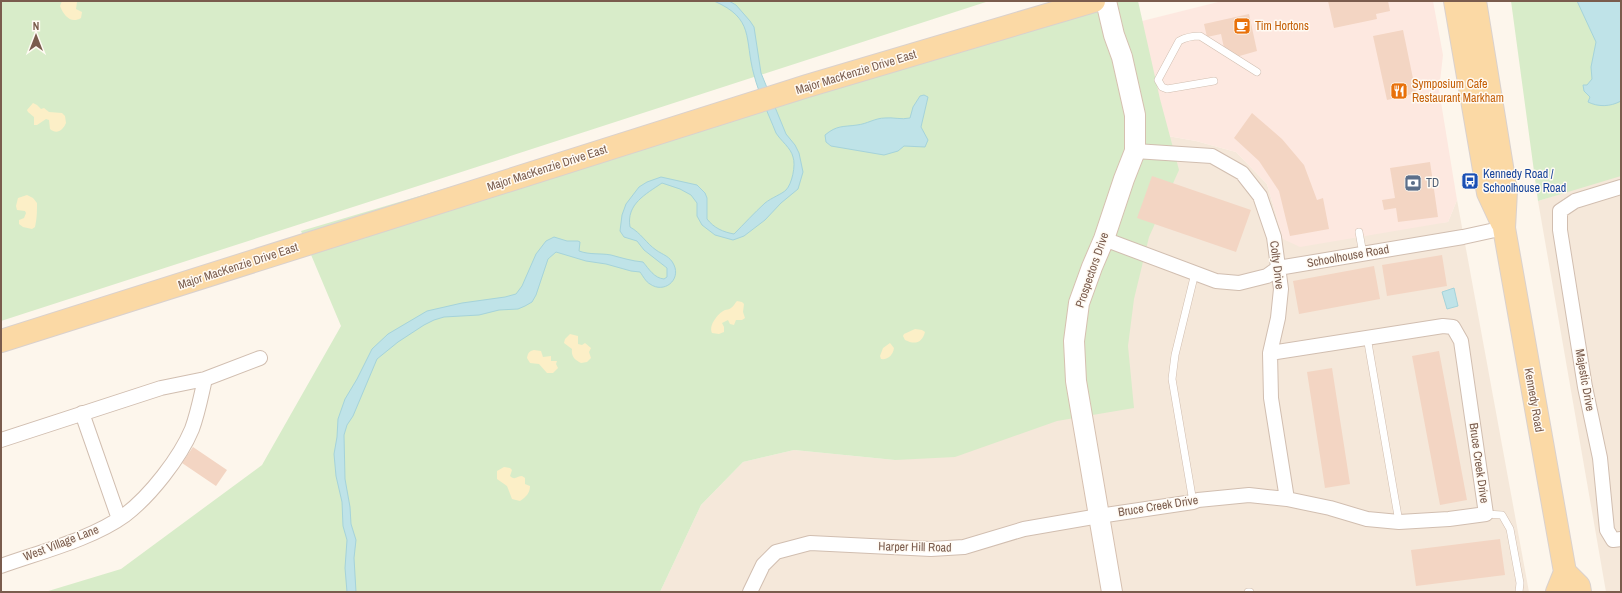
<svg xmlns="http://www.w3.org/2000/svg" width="1622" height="593" viewBox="0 0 1622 593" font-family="'Archivo Narrow',sans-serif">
  <rect width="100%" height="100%" fill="#fdf6ec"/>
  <path fill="#f5e8da" d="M 1162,135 L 1196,141 L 1236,152 L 1267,184 L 1283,239 L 1448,222 L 1457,200 L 1529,592 L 660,592 L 701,505 L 743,462 L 794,450 L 895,460 Z
    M 1621,174 L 1621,592 L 1606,592 L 1538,201 Z"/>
  <path fill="#fde8e0" d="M 1222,1 L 1433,1 L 1443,55 L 1439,90 L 1457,200 L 1448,222 L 1300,247 L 1283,239 L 1267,184 L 1236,152 L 1196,141 L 1162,135 L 1142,21 Z"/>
  <path fill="#d8ecc9" d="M 1,1 L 989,1 L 1,321 Z
    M 1081,1 L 1138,1 L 1160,99 L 1179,170 L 1149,237 L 1134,299 L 1128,346 L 1134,408 L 1057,421 L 955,457 L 895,460 L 794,450 L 743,462 L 701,505 L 660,592 L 45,592 L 121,569 L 262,465 L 341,326 L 301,231 Z
    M 1511,1 L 1621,1 L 1621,176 L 1538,201 Z"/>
  <path fill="#fcefc7" d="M 62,1 L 75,1 L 77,2 L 76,9 L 82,12 L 81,18 C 71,24 64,16 60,6 Z
    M 33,103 L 37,105 L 41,109 L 44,108 L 49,112 L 62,113 L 65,116 L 66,123 C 63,130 57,135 50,129 L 49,120 L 46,119 L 37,125 L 34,125 L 34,117 L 28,112 L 27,110 Z
    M 27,195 L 33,198 L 37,203 C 37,212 37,218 35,227 L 32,229 L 23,227 L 19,224 L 19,220 L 24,218 L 26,213 L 25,211 L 17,210 L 16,206 L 18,198 Z
    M 737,301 L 742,302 L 744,304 L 743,312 L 745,318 L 742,320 L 736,320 L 734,325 L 730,324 L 728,320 L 722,323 L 724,327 L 724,332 L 719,334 L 712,333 C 708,326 718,313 725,310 C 726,310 730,309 731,308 C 733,307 735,303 737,301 Z
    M 915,329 L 922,330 L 925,332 C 922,343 915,345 905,340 L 903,336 L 904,334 Z
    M 570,334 L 578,336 L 578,344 L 582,345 L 585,343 L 591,348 L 589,352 L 591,358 L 587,362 L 581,363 C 575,360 571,357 572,349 L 564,343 L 565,339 Z
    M 890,343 L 894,348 C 893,355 888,360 881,359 L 880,356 L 883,348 Z
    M 534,350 L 541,351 L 543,357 L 551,356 L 551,361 L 557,361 L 556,364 L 558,368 L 553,373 L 547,373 L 539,364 L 530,363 L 527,358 C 528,353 529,351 534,350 Z
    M 504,467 L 510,468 L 512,470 L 510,476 C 515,481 517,476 522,476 L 525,478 L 525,484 L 530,486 C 530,493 526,497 520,501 L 512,499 L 507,486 L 497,479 L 497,471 Z"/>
  <path fill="#bfe3e8" stroke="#a5d3da" d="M 714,1 L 729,1 L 736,5 L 750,21 L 754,27 L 761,73 L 786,134 L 795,145 L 799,153 L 803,172 L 798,189 L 781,203 L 765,220 L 744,236 L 733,240 L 715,235 L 702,225 L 697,216 L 697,203 L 691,195 L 680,189 L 662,183 C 646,194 626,204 630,227 C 641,233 646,243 656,250 C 663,255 670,256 674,265 C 681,280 664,294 650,284 C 646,282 643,276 640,272 L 631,271 L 606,264 L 586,261 L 556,252 L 548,259 L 536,295 L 532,302 L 525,306 L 518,309 L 499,310 L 479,315 L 444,317 L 434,320 L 424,325 L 398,342 L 377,359 L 353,416 L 347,425 L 344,435 L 345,479 L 350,507 L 351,524 L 356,540 L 354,558 L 356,592 L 347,592 L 345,568 L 347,540 L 343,526 L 342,502 L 336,476 L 334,454 L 337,437 L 338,419 L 345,399 L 357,379 L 372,349 L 388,334 L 427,311 L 462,303 L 505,297 L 516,294 L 522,286 L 536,254 L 546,241 L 554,237 L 567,241 L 578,241 L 580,242 L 579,251 C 590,255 600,253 611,255 C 622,258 632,261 643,262 C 649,269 654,278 664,279 L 667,277 L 667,268 L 644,250 L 637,241 L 624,237 L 620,231 L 622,215 L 626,204 L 639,187 L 647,182 L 661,177 L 697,185 L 705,193 L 707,198 L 707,219 C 714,228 723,232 734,234 C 744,224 754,213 765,203 C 771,198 782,194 786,190 C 792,184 796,165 793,157 C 791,148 781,141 776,133 C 768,113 759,94 754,75 C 744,38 755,19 714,1 Z
    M 1577,1 L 1621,1 L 1621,101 C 1610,107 1598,107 1588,102 L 1590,97 L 1584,91 L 1583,85 L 1587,85 L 1592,79 L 1591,67 L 1596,42 Z
    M 924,95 L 928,97 L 921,127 L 928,140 L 925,147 L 904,146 L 898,151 L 884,155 L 831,146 L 826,142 L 825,135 C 837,125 843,127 857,125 C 867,124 875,118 885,118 C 893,117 901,120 910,118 L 913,107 L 920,96 Z
    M 1454,288 L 1458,306 L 1447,309 L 1442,292 Z"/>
  <path fill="#f3d5c3" d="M 1328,1 L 1388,1 L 1390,11 L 1376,14 L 1377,19 L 1334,28 Z
    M 1249,14 L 1257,51 L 1236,57 L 1224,48 L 1221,34 L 1207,37 L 1204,24 Z
    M 1403,30 L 1416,93 L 1387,100 L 1373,36 Z
    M 1252,113 L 1282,139 L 1304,165 L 1317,200 L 1323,198 L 1329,229 L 1290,236 L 1279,191 L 1259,161 L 1234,138 Z
    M 1430,162 L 1438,217 L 1398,222 L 1396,208 L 1384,210 L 1382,200 L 1395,198 L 1390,168 Z
    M 1152,176 L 1251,210 L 1236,252 L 1137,218 Z
    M 1442,255 L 1447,286 L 1387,296 L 1382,265 Z
    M 1374,266 L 1380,299 L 1299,314 L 1293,281 Z
    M 1439,351 L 1467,500 L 1440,505 L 1412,356 Z
    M 1332,368 L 1350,484 L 1325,488 L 1307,372 Z
    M 193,447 L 227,470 L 216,486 L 182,463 Z
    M 1500,539 L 1505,575 L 1416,586 L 1411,550 Z"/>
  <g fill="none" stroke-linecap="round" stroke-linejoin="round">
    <g stroke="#d1beb0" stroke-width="8">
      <path id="lane" d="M 1214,81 L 1167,89 L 1162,87 L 1158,80 L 1179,41 C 1186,37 1191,36 1200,36 L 1257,72
        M 1359,232 L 1363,254
        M 1367,337 L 1399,522
        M 1193,502 L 1172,379 L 1175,355 L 1195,273
        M 1486,514 L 1502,515 L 1510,529 L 1520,583 L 1519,592
        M 1248,592 L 1250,592"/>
    </g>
    <g stroke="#d1beb0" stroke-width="16">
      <path id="street" d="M 1135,151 L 1212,156 L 1242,173 L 1260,196 L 1274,237 L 1281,289 L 1278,318 L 1270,353 L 1271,398 L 1287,499
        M 1621,187 L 1575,201 L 1560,211 L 1560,230 L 1585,387 L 1600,458 L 1607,530 L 1613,540 L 1621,539
        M 1104,239 L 1216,281 L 1239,283 L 1267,276 L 1278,268 L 1463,237 L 1504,228
        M 82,413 L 119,519
        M 1,440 L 161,388 L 205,379 L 260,358
        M 1,566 C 40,552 92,539 125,515 C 150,496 180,458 192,429 C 198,413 201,396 205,379
        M 750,592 L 763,565 L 776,552 L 810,543 L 931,549 L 964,547 L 1024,529 L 1099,516 L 1193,502 L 1198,500 L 1249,495 L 1287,499 L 1330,508 L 1367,519 L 1399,522 L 1449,519 L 1486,514 L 1461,341 L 1453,327 L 1443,326 L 1270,353"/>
    </g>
    <g stroke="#d6c0b0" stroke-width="22">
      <path id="secondary" d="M 1106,1 L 1114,35 L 1122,57 L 1135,115 L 1135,151 L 1124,179 L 1104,239 L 1092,267 L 1079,303 L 1074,341 L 1076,381 L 1112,592"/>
    </g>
    <g stroke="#dad1cd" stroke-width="24">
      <path id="primary" d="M 1455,1 L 1488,193 L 1502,223
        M 1475,1 L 1506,191 L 1504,228 L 1565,572 L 1557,592
        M 1,341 L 807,86 L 1094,1
        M 1565,572 L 1579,586 L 1580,592"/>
    </g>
    <use href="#lane" stroke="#fff" stroke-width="7"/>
    <use href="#street" stroke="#fff" stroke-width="14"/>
    <use href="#secondary" stroke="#fff" stroke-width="20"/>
    <use href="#primary" stroke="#fbd9a5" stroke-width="22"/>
  </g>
  <defs>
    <g id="cafe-square" transform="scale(0.9)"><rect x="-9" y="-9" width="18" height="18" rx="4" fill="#e8710a" stroke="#fffaf3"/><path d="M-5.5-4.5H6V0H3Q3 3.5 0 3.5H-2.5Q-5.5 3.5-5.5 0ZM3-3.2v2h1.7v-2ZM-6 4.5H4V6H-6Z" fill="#fff"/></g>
    <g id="restaurant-square" transform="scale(0.9)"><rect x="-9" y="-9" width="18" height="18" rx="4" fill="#e8710a" stroke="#fffaf3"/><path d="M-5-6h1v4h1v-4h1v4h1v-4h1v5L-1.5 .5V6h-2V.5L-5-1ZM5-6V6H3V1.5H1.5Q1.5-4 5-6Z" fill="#fff"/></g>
    <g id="bus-square" transform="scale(0.9)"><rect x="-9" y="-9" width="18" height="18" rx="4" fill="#1a4fb4" stroke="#fffaf3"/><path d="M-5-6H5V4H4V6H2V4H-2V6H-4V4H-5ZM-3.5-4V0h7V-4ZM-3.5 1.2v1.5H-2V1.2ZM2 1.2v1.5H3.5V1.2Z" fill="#fff"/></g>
    <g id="bank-square" transform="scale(0.9)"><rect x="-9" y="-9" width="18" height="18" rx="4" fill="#5c6f8a" stroke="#fffaf3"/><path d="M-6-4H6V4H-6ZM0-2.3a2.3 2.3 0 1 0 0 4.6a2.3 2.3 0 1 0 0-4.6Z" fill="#fff"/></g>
  </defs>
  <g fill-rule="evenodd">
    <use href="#cafe-square" x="1242" y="26"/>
    <use href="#restaurant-square" x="1399" y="91"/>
    <use href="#bus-square" x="1470" y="181"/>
    <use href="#bank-square" x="1413" y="183"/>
  </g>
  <g text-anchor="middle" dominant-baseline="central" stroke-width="3" stroke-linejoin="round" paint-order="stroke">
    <g font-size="12" fill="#c56008" stroke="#fffaf3" text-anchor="start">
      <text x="1255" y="26">Tim Hortons</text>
      <text x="1412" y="84">Symposium Cafe<tspan x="1412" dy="14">Restaurant Markham</tspan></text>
    </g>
    <g font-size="12" fill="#7a5c4d" stroke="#fffaf3">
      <text transform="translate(856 72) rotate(-17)">Major MacKenzie Drive East</text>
      <text transform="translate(547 168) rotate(-18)">Major MacKenzie Drive East</text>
      <text transform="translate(1348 256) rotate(-10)">Schoolhouse Road</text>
      <text transform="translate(1277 265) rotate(83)">Colty Drive</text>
      <text transform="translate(238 266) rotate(-18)">Major MacKenzie Drive East</text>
      <text transform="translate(1092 270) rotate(-71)">Prospectors Drive</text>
      <text transform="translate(1585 380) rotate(80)">Majestic Drive</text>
      <text transform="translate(1534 400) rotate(80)">Kennedy Road</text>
      <text transform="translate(1479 463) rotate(82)">Bruce Creek Drive</text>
      <text transform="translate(1158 506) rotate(-9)">Bruce Creek Drive</text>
      <text transform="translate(61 543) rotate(-21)">West Village Lane</text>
      <text transform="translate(915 547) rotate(1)">Harper Hill Road</text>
    </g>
    <g font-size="12" fill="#164399" stroke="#fffaf3" text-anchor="start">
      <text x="1483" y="174">Kennedy Road /<tspan x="1483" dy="14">Schoolhouse Road</tspan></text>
    </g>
    <g font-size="12" fill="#4e5e75" stroke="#fffaf3" text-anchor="start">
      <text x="1426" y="183">TD</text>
    </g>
  </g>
  <rect width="1622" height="593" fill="none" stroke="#7a5c4d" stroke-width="4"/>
  <g transform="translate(36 36)" stroke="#fffaf3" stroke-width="3" paint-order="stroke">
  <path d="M0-3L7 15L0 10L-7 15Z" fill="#7a5c4d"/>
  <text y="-6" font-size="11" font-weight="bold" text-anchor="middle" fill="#7a5c4d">N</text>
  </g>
</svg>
